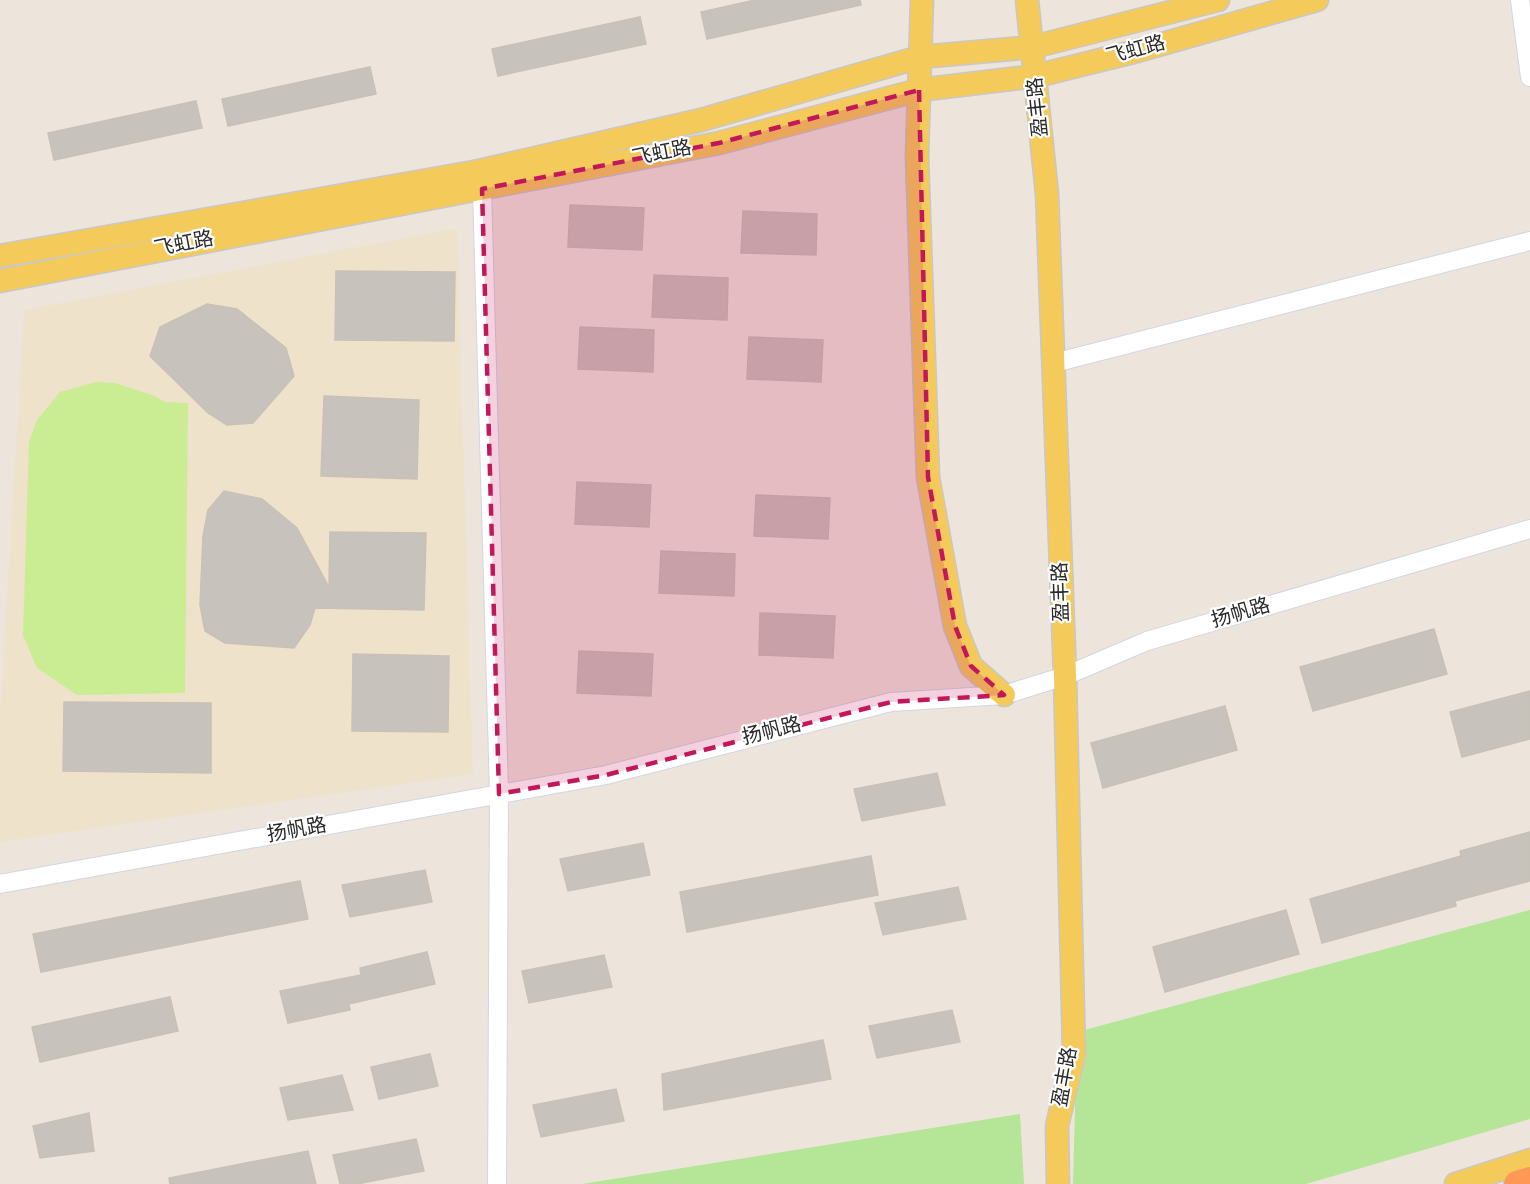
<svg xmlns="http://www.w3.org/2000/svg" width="1530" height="1184" viewBox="0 0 1530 1184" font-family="Overpass,'Noto Sans SC',sans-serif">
  <rect width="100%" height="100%" fill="#ede5dc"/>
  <path fill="#efe2cb" d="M 457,228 L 473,774 L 0,842 L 0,712 L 24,310 Z"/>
  <path fill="#b5e597" d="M 1530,910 L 1530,1119 L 1306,1184 L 1073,1184 L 1077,1032 Z
    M 1020,1114 L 1024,1184 L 582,1184 Z"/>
  <path fill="#caec93" d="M 96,382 L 115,383 L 155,396 L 165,402 L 188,403 L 185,693 L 77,695 L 37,668 L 23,635 L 29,442 L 37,420 L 60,392 Z"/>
  <path fill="#c8c2bc" stroke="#c8c1b6" stroke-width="1.5" d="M 755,0 L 860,0 L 861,5 L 707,39 L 701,12 Z
    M 640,17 L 646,44 L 498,76 L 492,49 Z
    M 370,67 L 376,94 L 228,126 L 222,99 Z
    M 196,101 L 202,128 L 54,160 L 48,133 Z
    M 570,205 L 644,208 L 642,250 L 568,247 Z
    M 743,211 L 817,214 L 816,255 L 741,253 Z
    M 336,271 L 455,272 L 454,341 L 335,340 Z
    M 654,275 L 728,278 L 727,320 L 652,317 Z
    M 207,304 L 237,309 L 286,348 L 294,376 L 253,423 L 227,425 L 208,413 L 150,356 L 160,327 Z
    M 580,327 L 654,330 L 653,372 L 578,369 Z
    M 749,337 L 823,340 L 821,382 L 747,379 Z
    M 324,396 L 419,400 L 417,479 L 321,476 Z
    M 577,482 L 651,485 L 649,527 L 575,524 Z
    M 224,491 L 262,499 L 297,528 L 329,587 L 330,532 L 426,533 L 424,610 L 315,608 L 310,625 L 294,648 L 225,643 L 205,631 L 200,605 L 203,536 L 208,510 Z
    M 756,495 L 830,498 L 828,539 L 754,536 Z
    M 661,551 L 735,554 L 734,596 L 659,593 Z
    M 760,613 L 835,616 L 833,658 L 759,655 Z
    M 1434,629 L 1447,674 L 1313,711 L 1300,667 Z
    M 579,651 L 653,654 L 651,696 L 577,693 Z
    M 353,654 L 449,656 L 448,732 L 352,731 Z
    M 1530,691 L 1530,739 L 1462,757 L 1450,712 Z
    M 64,702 L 211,703 L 211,773 L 63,771 Z
    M 1225,706 L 1237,750 L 1103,788 L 1091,743 Z
    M 937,773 L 945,805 L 862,821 L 854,789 Z
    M 1530,832 L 1530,881 L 1455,901 L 1456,906 L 1322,943 L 1310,899 L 1461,856 L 1460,851 Z
    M 643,843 L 650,875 L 568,891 L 560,859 Z
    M 871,856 L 878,895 L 687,932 L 680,892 Z
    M 425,870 L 432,902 L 350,917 L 342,885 Z
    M 300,881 L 308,919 L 41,972 L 33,934 Z
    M 958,887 L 966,919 L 883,935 L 875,903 Z
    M 1286,910 L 1299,954 L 1165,992 L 1153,947 Z
    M 427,952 L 435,984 L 349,1004 L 350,1010 L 288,1023 L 280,991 L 361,975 L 360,968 Z
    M 604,955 L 612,987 L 529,1003 L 522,971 Z
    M 170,997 L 178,1031 L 40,1062 L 32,1027 Z
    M 952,1010 L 960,1042 L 877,1058 L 869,1026 Z
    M 823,1040 L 831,1079 L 664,1110 L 662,1074 Z
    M 430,1054 L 438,1086 L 379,1099 L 371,1067 Z
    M 342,1075 L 353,1110 L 288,1120 L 280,1088 Z
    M 616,1089 L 624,1121 L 541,1137 L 533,1105 Z
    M 89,1113 L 94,1151 L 40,1158 L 33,1126 Z
    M 416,1139 L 424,1171 L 357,1184 L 340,1184 L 333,1155 Z
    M 308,1151 L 316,1184 L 170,1184 L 169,1178 Z"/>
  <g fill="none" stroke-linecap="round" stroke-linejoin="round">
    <g stroke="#d1d5e4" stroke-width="20">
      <path id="minor" d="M 1520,0 L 1530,77
        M 482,189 L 499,794 L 497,1184
        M 1054,363 L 1530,241
        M 0,884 L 606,775 L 891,702 L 1004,695 L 1065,676 L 1147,641 L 1530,529"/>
    </g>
    <g stroke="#c8c8c8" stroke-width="25">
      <path id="major" d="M 922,0 L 917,156 L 928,477 L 955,626 L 971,666 L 1004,695
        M 1027,0 L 1047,194 L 1065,676 L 1074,1054 L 1057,1126 L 1058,1184
        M 0,256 L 479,171 L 701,120 L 920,57 L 1033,47 L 1218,0
        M 0,281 L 719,143 L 919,90 L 1036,76 L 1141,50 L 1317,0
        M 1456,1184 L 1530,1160"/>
    </g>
    <g stroke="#c8c8c8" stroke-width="28">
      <path id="highway" d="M 1517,1184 L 1530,1180"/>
    </g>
    <use href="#minor" stroke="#fff" stroke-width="18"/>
    <use href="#major" stroke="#f4ca5a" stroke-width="22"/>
    <use href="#highway" stroke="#ff9855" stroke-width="26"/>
  </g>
  <path fill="#c2185b" fill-opacity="0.2" stroke="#c2185b" stroke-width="4.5" stroke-dasharray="12 8" stroke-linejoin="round" d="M 919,90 L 928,477 L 955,626 L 971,666 L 1004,695 L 891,702 L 606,775 L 499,794 L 482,189 L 719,143 Z"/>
  <g text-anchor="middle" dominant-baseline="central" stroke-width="4.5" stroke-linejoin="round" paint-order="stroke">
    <g font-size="20" fill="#2a2a2a" stroke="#fff">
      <text transform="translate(1136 51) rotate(-15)">飞虹路</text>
      <text transform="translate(1039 107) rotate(-96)">盈丰路</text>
      <text transform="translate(662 154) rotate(-11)">飞虹路</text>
      <text transform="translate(184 245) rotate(-11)">飞虹路</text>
      <text transform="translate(1062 592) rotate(-92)">盈丰路</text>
      <text transform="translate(1241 614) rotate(-16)">扬帆路</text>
      <text transform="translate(772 732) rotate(-14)">扬帆路</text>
      <text transform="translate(297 831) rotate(-10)">扬帆路</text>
      <text transform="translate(1066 1077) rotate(-80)">盈丰路</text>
    </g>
  </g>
</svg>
